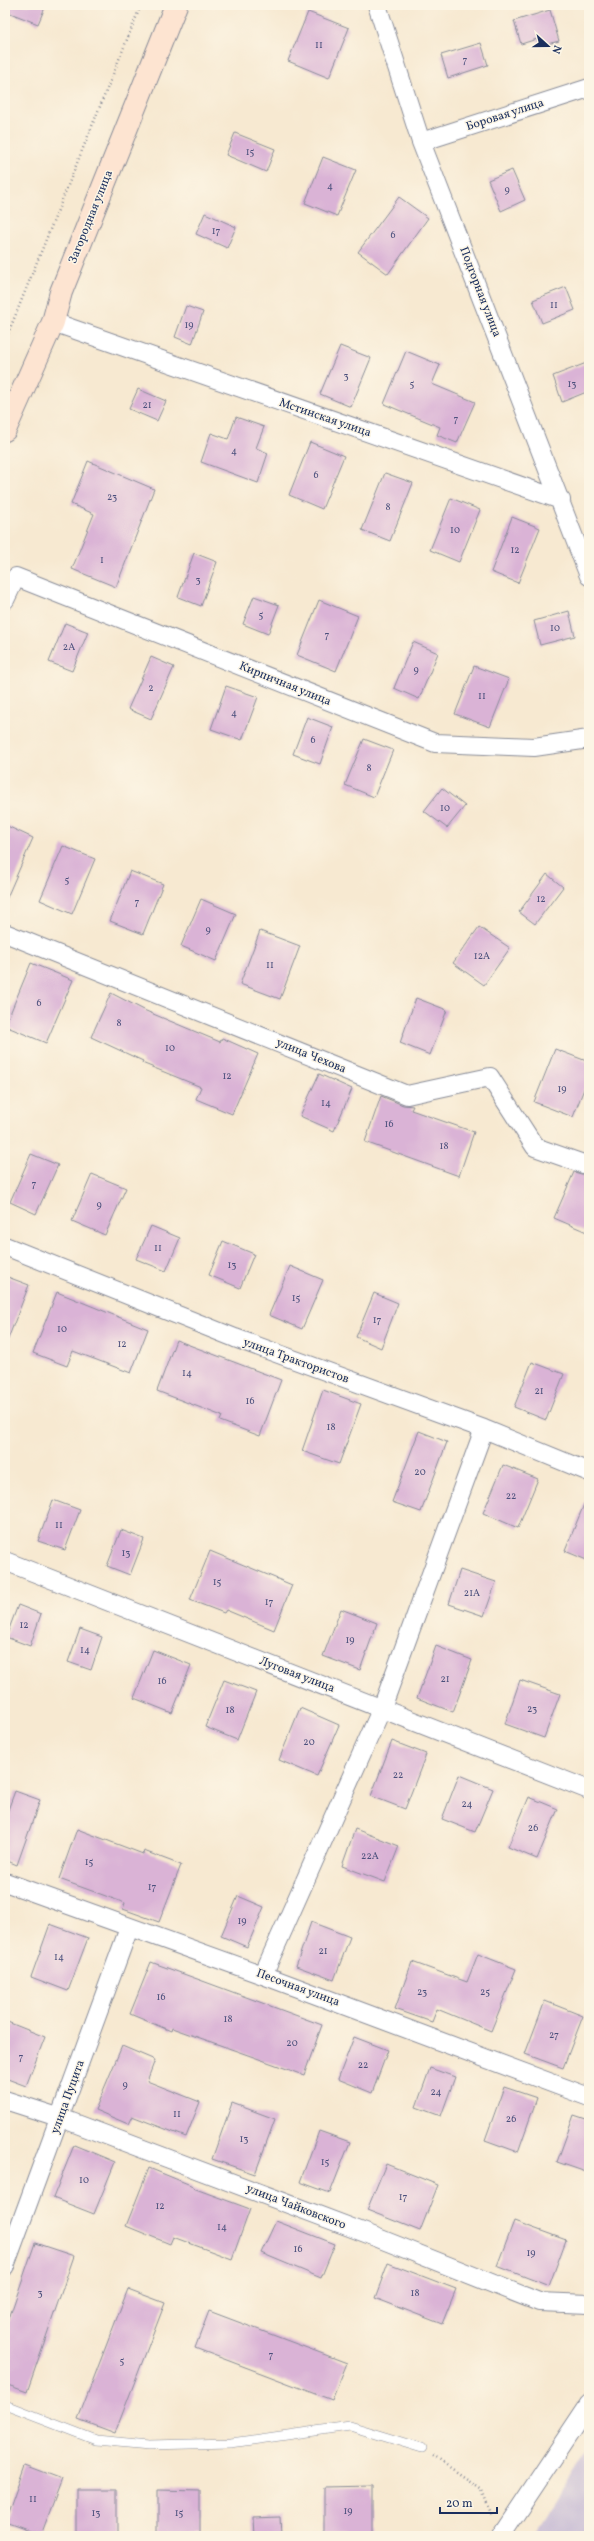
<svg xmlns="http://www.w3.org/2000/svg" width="594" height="2541" viewBox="0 0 594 2541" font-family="Vollkorn,serif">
  <rect width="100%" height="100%" fill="#fcf5e5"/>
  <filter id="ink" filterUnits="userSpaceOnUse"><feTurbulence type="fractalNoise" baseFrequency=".025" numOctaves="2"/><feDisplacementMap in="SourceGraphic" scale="8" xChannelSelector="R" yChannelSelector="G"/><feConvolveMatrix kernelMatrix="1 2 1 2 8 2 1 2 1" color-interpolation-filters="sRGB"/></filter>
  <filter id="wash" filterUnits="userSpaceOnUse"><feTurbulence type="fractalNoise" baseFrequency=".012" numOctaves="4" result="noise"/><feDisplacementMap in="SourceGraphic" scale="16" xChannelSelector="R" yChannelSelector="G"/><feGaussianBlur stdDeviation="0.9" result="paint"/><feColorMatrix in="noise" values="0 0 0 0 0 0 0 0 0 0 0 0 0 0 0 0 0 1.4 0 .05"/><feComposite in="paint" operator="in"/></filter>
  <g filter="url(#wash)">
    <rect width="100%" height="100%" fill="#f7e9d1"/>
    <path fill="#cabfd6" d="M 589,2447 L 589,2536 L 533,2536 Z"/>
    <g id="blocks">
      <path fill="#dab3d6" d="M 5,5 L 46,5 L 38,24 L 5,11 Z
        M 550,10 L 559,41 L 539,46 L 537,39 L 521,44 L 514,21 Z
        M 308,12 L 349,28 L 329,78 L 288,61 Z
        M 481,43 L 488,65 L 448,78 L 441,55 Z
        M 235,133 L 275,149 L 266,172 L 226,155 Z
        M 323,157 L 356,170 L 337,216 L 305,203 Z
        M 512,170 L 525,200 L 501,211 L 488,180 Z
        M 399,197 L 428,218 L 388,274 L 358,252 Z
        M 205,213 L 236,227 L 227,248 L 196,234 Z
        M 566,287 L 575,310 L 542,323 L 533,300 Z
        M 186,306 L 203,312 L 192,344 L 175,337 Z
        M 340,346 L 371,358 L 351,407 L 320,394 Z
        M 406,351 L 440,365 L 432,384 L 475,402 L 457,443 L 437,435 L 440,427 L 384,404 Z
        M 589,362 L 589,391 L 562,402 L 553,376 Z
        M 138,389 L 166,401 L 157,421 L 129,409 Z
        M 236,417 L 264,427 L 256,448 L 268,453 L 258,483 L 201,462 L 211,433 L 228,439 Z
        M 310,442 L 344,456 L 322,509 L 289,495 Z
        M 88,461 L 154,489 L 116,587 L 72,569 L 94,514 L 71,504 Z
        M 385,473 L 413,483 L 390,541 L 362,530 Z
        M 451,498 L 480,510 L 459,562 L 430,550 Z
        M 512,517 L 540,528 L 518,583 L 491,572 Z
        M 194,553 L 217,562 L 201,606 L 178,597 Z
        M 254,596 L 279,605 L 268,634 L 243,624 Z
        M 319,600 L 358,616 L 336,671 L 297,655 Z
        M 569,611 L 575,636 L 540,645 L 534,621 Z
        M 65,623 L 88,632 L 72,671 L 49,662 Z
        M 413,642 L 438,653 L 419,699 L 394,688 Z
        M 151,657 L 174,667 L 151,719 L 128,709 Z
        M 474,666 L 509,679 L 490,727 L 455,714 Z
        M 226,686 L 258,697 L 242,740 L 211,729 Z
        M 307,717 L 333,727 L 320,764 L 293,754 Z
        M 364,739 L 393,750 L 374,797 L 345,785 Z
        M 442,788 L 465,806 L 447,828 L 424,811 Z
        M 5,825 L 33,838 L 5,902 Z
        M 63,846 L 95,859 L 72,914 L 40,900 Z
        M 130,871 L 163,884 L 143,934 L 110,921 Z
        M 547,874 L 563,887 L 535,924 L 519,912 Z
        M 201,899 L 236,914 L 216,961 L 181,946 Z
        M 479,927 L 510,948 L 484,985 L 453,963 Z
        M 260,931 L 300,946 L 280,999 L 240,984 Z
        M 31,963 L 73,980 L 46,1043 L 5,1026 Z
        M 111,993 L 146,1011 L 220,1042 L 222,1038 L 258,1054 L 232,1114 L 196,1099 L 201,1087 L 142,1063 L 143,1061 L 91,1037 Z
        M 416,998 L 447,1010 L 430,1055 L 400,1043 Z
        M 555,1049 L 589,1062 L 589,1076 L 573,1117 L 534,1102 Z
        M 319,1074 L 352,1089 L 334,1131 L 300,1116 Z
        M 381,1096 L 403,1105 L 413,1106 L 411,1110 L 474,1132 L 459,1176 L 365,1142 Z
        M 31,1154 L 58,1165 L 36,1214 L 10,1202 Z
        M 574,1172 L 589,1176 L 589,1233 L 554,1218 Z
        M 92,1174 L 126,1188 L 105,1235 L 72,1221 Z
        M 151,1226 L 180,1238 L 166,1271 L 136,1259 Z
        M 223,1241 L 254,1254 L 240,1288 L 209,1275 Z
        M 290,1266 L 323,1280 L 302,1329 L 269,1315 Z
        M 5,1276 L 29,1285 L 6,1344 L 5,1344 Z
        M 57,1292 L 148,1329 L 131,1373 L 73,1351 L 67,1366 L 33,1353 Z
        M 374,1293 L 398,1303 L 381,1348 L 356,1337 Z
        M 176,1340 L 281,1380 L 260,1436 L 220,1421 L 222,1416 L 157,1391 Z
        M 532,1362 L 564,1374 L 546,1420 L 514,1407 Z
        M 323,1390 L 361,1404 L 339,1464 L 302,1451 Z
        M 419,1431 L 447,1442 L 421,1512 L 392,1502 Z
        M 503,1465 L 538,1479 L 518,1528 L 483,1513 Z
        M 589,1492 L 589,1561 L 565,1551 Z
        M 53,1500 L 80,1510 L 65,1550 L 38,1541 Z
        M 121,1530 L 144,1539 L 130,1575 L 107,1566 Z
        M 210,1551 L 292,1585 L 274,1630 L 226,1610 L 224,1613 L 190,1600 Z
        M 460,1570 L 496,1582 L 484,1616 L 449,1604 Z
        M 18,1605 L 41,1614 L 30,1646 L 6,1637 Z
        M 341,1609 L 377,1623 L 360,1670 L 323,1656 Z
        M 80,1629 L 102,1637 L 91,1670 L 68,1662 Z
        M 436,1646 L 472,1660 L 453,1712 L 417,1698 Z
        M 153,1650 L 191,1665 L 172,1713 L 134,1698 Z
        M 224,1680 L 256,1692 L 237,1740 L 205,1727 Z
        M 520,1680 L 560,1694 L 544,1738 L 505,1724 Z
        M 300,1708 L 339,1725 L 317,1776 L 279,1760 Z
        M 392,1741 L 426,1754 L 405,1809 L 371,1796 Z
        M 459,1775 L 493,1789 L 475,1832 L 442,1819 Z
        M 15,1791 L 40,1800 L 17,1865 L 5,1860 L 5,1818 Z
        M 529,1797 L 558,1809 L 537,1859 L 508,1847 Z
        M 77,1829 L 143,1854 L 144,1851 L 181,1865 L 159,1922 L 123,1909 L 125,1903 L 59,1879 Z
        M 355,1829 L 399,1846 L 385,1882 L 342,1866 Z
        M 238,1896 L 264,1907 L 247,1947 L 221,1936 Z
        M 311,1922 L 350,1937 L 334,1980 L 296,1966 Z
        M 50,1924 L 88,1938 L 68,1991 L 31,1977 Z
        M 478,1954 L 516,1969 L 491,2031 L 437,2009 L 432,2022 L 395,2009 L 412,1962 L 467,1982 Z
        M 151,1962 L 322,2025 L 304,2075 L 172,2028 L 171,2031 L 130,2014 Z
        M 545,2001 L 583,2016 L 563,2068 L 525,2054 Z
        M 5,2021 L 45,2037 L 26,2086 L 5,2078 Z
        M 354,2037 L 388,2050 L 372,2093 L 338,2079 Z
        M 122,2046 L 155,2060 L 147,2081 L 200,2102 L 186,2137 L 132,2116 L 128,2124 L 95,2110 Z
        M 430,2068 L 455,2077 L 441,2116 L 416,2107 Z
        M 504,2087 L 537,2098 L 518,2152 L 485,2140 Z
        M 232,2103 L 275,2119 L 255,2174 L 212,2159 Z
        M 574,2115 L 589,2120 L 589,2173 L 557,2162 Z
        M 319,2131 L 350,2142 L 330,2193 L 300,2182 Z
        M 74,2145 L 115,2162 L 94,2214 L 53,2198 Z
        M 386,2164 L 438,2185 L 420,2231 L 367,2210 Z
        M 149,2168 L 193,2186 L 193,2188 L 250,2209 L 232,2259 L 173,2237 L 170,2244 L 126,2226 Z
        M 276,2221 L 335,2244 L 321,2278 L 261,2253 Z
        M 514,2221 L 566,2240 L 549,2286 L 497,2266 Z
        M 35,2243 L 74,2256 L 27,2392 L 5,2384 L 5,2330 Z
        M 388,2263 L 456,2289 L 442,2324 L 375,2298 Z
        M 128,2289 L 165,2303 L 115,2433 L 78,2419 Z
        M 209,2311 L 347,2363 L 332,2400 L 195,2348 Z
        M 25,2465 L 62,2479 L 41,2535 L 5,2522 Z
        M 372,2486 L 372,2536 L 324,2536 L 324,2487 Z
        M 76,2489 L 117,2489 L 117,2536 L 76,2536 Z
        M 158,2490 L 200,2491 L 200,2536 L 158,2536 Z
        M 280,2517 L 281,2536 L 253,2536 L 252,2518 Z"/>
    </g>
  </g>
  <g filter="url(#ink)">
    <use href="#blocks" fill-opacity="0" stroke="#898c98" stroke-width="1"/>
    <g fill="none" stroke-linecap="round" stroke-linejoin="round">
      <g stroke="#898c98" stroke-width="10">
        <path id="lane" d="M 5,2405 L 96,2440 L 149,2445 L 231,2443 L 350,2426 L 422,2448"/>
      </g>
      <g stroke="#898c98" stroke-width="20">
        <path id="street" d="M 377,5 L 421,142 L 589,576
          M 421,142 L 589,88
          M 53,322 L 561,500
          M 5,600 L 16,577 L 435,743 L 534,747 L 589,739
          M 5,933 L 407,1095 L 490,1077 L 535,1147 L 589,1166
          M 5,1246 L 235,1338 L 484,1429 L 589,1472
          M 5,1561 L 589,1790
          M 5,1882 L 263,1975 L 589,2097
          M 263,1975 L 382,1708 L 484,1429
          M 5,2100 L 61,2118 L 368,2234 L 539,2302 L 589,2304
          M 5,2266 L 129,1928
          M 501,2536 L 589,2404"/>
      </g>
      <g stroke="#898c98" stroke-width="24">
        <path id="secondary" d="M 5,430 L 53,322 L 61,292 L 176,5"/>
      </g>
      <path stroke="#898c98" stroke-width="2.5" stroke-dasharray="1 3" stroke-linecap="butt" d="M 5,341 L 141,5
        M 433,2456 L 482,2489 L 492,2515"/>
      <use href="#lane" stroke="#fff" stroke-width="9"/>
      <use href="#street" stroke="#fff" stroke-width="18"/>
      <use href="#secondary" stroke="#fde4d1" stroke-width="22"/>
    </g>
  </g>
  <g text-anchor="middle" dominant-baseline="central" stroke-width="3" stroke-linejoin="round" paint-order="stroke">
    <g font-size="10" fill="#4b507c">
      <text x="319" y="45">11</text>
      <text x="465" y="60">7</text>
      <text x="250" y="152">15</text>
      <text x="330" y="186">4</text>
      <text x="507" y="190">9</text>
      <text x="216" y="231">17</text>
      <text x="393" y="235">6</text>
      <text x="554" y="305">11</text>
      <text x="189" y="325">19</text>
      <text x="346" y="376">3</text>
      <text x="412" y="384">5</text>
      <text x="572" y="384">13</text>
      <text x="147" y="405">21</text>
      <text x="456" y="419">7</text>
      <text x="234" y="451">4</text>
      <text x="316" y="475">6</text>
      <text x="112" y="497">23</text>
      <text x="388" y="507">8</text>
      <text x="455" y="530">10</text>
      <text x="515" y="550">12</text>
      <text x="102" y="560">1</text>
      <text x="198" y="580">3</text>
      <text x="261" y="615">5</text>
      <text x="555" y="628">10</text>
      <text x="327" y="635">7</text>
      <text x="69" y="647">2А</text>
      <text x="416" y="670">9</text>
      <text x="151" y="688">2</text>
      <text x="482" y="696">11</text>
      <text x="234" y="713">4</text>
      <text x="313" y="740">6</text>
      <text x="369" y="768">8</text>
      <text x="445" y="808">10</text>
      <text x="67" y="880">5</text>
      <text x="541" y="899">12</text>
      <text x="137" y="902">7</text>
      <text x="208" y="930">9</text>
      <text x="482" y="956">12А</text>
      <text x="270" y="965">11</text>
      <text x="39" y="1003">6</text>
      <text x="119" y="1023">8</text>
      <text x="170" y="1048">10</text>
      <text x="227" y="1076">12</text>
      <text x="562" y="1089">19</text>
      <text x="326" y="1103">14</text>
      <text x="389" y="1124">16</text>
      <text x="444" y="1146">18</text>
      <text x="34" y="1184">7</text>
      <text x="99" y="1205">9</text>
      <text x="158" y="1248">11</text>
      <text x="232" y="1265">13</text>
      <text x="296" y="1298">15</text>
      <text x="377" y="1320">17</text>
      <text x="62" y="1329">10</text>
      <text x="122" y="1344">12</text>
      <text x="187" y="1373">14</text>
      <text x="539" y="1391">21</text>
      <text x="250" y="1401">16</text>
      <text x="331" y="1427">18</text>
      <text x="420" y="1472">20</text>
      <text x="511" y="1496">22</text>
      <text x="59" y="1525">11</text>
      <text x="126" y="1553">13</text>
      <text x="217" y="1582">15</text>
      <text x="472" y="1593">21А</text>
      <text x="269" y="1602">17</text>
      <text x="24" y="1625">12</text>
      <text x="350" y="1640">19</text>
      <text x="85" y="1650">14</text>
      <text x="445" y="1679">21</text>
      <text x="162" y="1681">16</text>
      <text x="532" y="1709">23</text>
      <text x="230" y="1710">18</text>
      <text x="309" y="1742">20</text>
      <text x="398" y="1775">22</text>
      <text x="467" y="1804">24</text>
      <text x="533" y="1828">26</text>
      <text x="370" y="1856">22А</text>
      <text x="89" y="1862">15</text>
      <text x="152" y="1887">17</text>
      <text x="242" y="1921">19</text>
      <text x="323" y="1951">21</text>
      <text x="59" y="1957">14</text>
      <text x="422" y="1992">23</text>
      <text x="485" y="1992">25</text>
      <text x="161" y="1997">16</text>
      <text x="228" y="2019">18</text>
      <text x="554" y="2035">27</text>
      <text x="292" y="2043">20</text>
      <text x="21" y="2057">7</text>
      <text x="363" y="2065">22</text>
      <text x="125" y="2085">9</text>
      <text x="436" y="2092">24</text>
      <text x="177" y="2114">11</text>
      <text x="511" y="2119">26</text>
      <text x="244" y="2139">13</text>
      <text x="325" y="2162">15</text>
      <text x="84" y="2180">10</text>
      <text x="403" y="2197">17</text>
      <text x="160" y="2206">12</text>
      <text x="222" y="2227">14</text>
      <text x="298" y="2249">16</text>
      <text x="531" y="2253">19</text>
      <text x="40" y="2293">3</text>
      <text x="415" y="2293">18</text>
      <text x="271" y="2355">7</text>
      <text x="122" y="2361">5</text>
      <text x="33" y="2499">11</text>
      <text x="348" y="2511">19</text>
      <text x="96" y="2513">13</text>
      <text x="179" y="2513">15</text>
    </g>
    <g font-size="12" fill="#1b2f5e" stroke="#fcf5e5">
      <text transform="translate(505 115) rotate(-18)">Боровая улица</text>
      <text transform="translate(91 217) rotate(-68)">Загородная улица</text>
      <text transform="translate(480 292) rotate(69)">Подгорная улица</text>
      <text transform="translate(325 418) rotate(19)">Мстинская улица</text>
      <text transform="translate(285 684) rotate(22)">Кирпичная улица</text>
      <text transform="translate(311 1056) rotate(22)">улица Чехова</text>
      <text transform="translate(296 1361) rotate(20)">улица Трактористов</text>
      <text transform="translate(297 1675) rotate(21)">Луговая улица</text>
      <text transform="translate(298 1988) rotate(20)">Песочная улица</text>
      <text transform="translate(68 2097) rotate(-70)">улица Пуцита</text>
      <text transform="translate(296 2207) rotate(21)">улица Чайковского</text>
    </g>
  </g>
  <rect width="594" height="2541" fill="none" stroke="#fcf5e5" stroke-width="20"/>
  <g transform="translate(548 46) rotate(111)" stroke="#fcf5e5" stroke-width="3" paint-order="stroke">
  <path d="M0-3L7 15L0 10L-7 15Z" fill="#1b2f5e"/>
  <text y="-6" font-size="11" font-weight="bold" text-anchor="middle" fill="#1b2f5e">N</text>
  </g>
  <path d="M440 2507v6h57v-6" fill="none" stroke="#1b2f5e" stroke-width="2"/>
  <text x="446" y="2507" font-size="12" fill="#1b2f5e" stroke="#fcf5e5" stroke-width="3" paint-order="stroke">20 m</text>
</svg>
